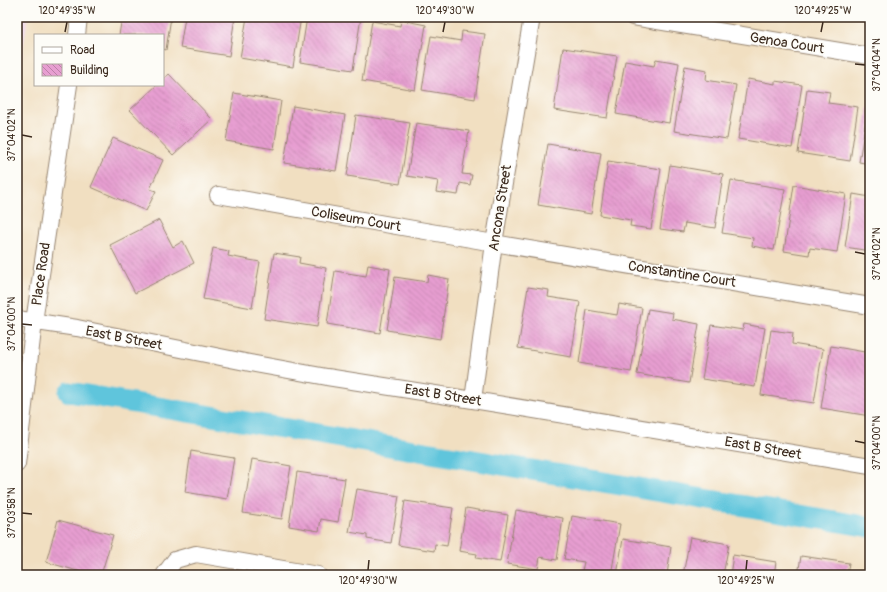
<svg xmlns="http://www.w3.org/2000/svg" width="887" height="592" viewBox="0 0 887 592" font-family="Pangolin,sans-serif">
  <defs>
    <pattern id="building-back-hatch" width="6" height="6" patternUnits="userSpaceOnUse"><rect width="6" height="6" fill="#e79ed1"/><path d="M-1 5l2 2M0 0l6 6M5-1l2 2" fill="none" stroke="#bc81a9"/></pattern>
  </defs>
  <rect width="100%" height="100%" fill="#fdfcf7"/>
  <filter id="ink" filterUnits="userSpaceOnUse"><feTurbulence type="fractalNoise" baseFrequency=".025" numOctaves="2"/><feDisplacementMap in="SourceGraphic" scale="8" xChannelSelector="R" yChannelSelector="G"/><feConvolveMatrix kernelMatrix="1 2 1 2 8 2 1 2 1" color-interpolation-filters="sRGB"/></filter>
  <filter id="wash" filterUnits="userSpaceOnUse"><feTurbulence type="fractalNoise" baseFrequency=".012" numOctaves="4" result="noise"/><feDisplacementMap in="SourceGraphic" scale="16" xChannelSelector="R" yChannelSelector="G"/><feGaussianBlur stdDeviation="0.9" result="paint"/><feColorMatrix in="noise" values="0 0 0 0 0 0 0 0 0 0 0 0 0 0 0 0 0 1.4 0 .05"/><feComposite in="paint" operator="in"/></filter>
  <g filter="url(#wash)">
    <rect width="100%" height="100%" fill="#f1dfc1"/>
    <path fill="#efd0e7" d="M 17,17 L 28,17 L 17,86 Z"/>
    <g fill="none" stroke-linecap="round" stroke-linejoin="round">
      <path stroke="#5ec5dc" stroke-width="21" d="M 69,392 L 870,527"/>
    </g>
    <g id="blocks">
      <path fill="url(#building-back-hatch)" d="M 122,17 L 171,17 L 166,50 L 163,49 L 163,35 L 119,35 Z
        M 185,17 L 235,17 L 229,56 L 180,48 Z
        M 247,17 L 301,17 L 293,67 L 240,58 Z
        M 307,17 L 361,17 L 353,70 L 300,62 Z
        M 401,20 L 426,25 L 415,90 L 362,81 L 372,21 L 400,26 Z
        M 462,31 L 485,34 L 475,99 L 422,90 L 431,36 L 461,41 Z
        M 563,48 L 617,56 L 607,118 L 554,110 Z
        M 656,59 L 679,63 L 669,123 L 616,114 L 625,61 L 654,66 Z
        M 685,66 L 707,70 L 706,80 L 736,85 L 727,139 L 674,131 Z
        M 169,74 L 212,119 L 173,155 L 130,110 L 157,85 L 163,85 L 163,79 Z
        M 748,79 L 775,84 L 775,81 L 802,85 L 792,148 L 738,139 Z
        M 807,89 L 830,92 L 828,103 L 858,107 L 850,161 L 798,153 Z
        M 234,93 L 281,101 L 274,149 L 226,141 Z
        M 293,106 L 345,115 L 336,171 L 284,163 Z
        M 868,108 L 870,108 L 870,164 L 859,162 Z
        M 356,115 L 410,123 L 400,184 L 347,176 Z
        M 416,123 L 469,131 L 462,174 L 472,175 L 470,185 L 460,183 L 458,195 L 436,192 L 438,181 L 407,176 Z
        M 113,138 L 163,160 L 150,189 L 156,191 L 146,211 L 91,187 Z
        M 548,144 L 601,153 L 591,214 L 538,205 Z
        M 608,161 L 661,169 L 651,229 L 630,226 L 631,220 L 600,215 Z
        M 670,165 L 723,174 L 715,228 L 685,223 L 683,232 L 660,229 Z
        M 731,180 L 785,189 L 774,250 L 752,246 L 753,238 L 722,233 Z
        M 794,185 L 846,194 L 837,252 L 810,248 L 809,255 L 784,251 Z
        M 853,194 L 870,197 L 870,251 L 845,247 Z
        M 159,220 L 173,247 L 183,241 L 194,263 L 135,293 L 110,245 Z
        M 213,248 L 229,251 L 228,256 L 260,262 L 252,308 L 203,299 Z
        M 274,253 L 300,257 L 299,263 L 326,268 L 317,327 L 264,319 Z
        M 368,265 L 390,269 L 380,333 L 327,324 L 335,271 L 366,276 Z
        M 428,275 L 449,279 L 440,339 L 387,330 L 395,277 L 427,282 Z
        M 528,287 L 549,290 L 548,297 L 580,302 L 571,357 L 518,348 Z
        M 619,304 L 642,308 L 631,372 L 579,363 L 587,310 L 617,315 Z
        M 648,309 L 673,313 L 672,319 L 699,324 L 689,383 L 637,374 Z
        M 744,324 L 765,328 L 755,387 L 702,379 L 711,325 L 743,330 Z
        M 771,330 L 793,333 L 792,344 L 823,349 L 814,403 L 761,395 Z
        M 831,346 L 870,353 L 870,416 L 821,408 Z
        M 191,451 L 234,458 L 227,499 L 185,492 Z
        M 252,459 L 291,466 L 282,519 L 243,513 Z
        M 297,472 L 345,479 L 338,522 L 321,519 L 319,531 L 289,526 Z
        M 357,489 L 399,496 L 391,543 L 367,539 L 367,535 L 349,532 Z
        M 405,501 L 453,508 L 447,546 L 435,544 L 434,551 L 398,545 Z
        M 466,508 L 508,515 L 500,562 L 476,558 L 477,554 L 459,551 Z
        M 516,510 L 563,518 L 557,560 L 540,557 L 538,569 L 507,564 Z
        M 572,516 L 620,524 L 611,575 L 581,575 L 584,562 L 564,559 Z
        M 58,520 L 113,535 L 101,575 L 92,575 L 46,562 Z
        M 690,537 L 729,544 L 723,575 L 683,575 Z
        M 623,539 L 671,547 L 667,575 L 617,575 Z
        M 733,555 L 776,562 L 774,575 L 730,575 Z
        M 801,556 L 849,563 L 847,575 L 798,575 Z"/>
    </g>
  </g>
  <g filter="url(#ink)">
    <use href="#blocks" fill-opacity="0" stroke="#968470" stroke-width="1"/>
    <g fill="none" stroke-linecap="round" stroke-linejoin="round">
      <g stroke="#968470" stroke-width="18">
        <path id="minor" d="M 633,17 L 870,56
          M 77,35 L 79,17
          M 218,195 L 494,243 L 870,306
          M 17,319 L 77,328 L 250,363 L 327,377 L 473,400 L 870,466
          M 473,400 L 494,243 L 532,17
          M 17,464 L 34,322 L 69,85
          M 164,575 L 175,560 L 196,554 L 318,575"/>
      </g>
      <use href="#minor" stroke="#fff" stroke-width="16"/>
    </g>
  </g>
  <path fill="none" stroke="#3b2a1e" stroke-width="1.5" d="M 65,32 L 67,22M 443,32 L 445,22M 821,32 L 823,22M 855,64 L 865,65M 22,135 L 32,137M 855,252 L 865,254M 22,324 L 32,325M 855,441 L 865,443M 22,513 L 32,514M 368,570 L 369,560M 746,570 L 747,560"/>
  <g text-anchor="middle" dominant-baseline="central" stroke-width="3.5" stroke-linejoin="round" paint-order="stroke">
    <g font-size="14" fill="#3b2a1e" stroke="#fdfcf7">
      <text transform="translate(787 43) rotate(9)">Genoa Court</text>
      <text transform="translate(500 208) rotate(-81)">Ancona Street</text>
      <text transform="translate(356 219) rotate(10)">Coliseum Court</text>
      <text transform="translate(41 274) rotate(-82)">Place Road</text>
      <text transform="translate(682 274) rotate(9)">Constantine Court</text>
      <text transform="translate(124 338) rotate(11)">East B Street</text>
      <text transform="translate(443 395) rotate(9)">East B Street</text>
      <text transform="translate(763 448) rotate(10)">East B Street</text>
    </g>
  </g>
  <rect width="887" height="592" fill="none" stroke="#fdfcf7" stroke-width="44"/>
  <rect x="34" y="34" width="130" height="52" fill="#fdfcf7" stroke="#afa8a0"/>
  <rect x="42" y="47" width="20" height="6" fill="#ffffff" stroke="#afa8a0"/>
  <text x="70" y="54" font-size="12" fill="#3b2a1e">Road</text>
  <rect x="42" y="64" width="20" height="12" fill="url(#building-back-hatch)" stroke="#afa8a0"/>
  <text x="70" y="74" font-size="12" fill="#3b2a1e">Building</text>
  <rect x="22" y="22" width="843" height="548" fill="none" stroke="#3b2a1e" stroke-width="1.5"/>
  <g font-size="10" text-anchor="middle" fill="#3b2a1e">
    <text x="67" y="14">120°49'35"W</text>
    <text x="445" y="14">120°49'30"W</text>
    <text x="823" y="14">120°49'25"W</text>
    <text transform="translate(876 65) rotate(-90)" y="4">37°04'04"N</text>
    <text transform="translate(11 135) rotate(-90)" y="4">37°04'02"N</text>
    <text transform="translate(876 254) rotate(-90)" y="4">37°04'02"N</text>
    <text transform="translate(11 324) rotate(-90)" y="4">37°04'00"N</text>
    <text transform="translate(876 443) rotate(-90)" y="4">37°04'00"N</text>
    <text transform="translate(11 513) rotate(-90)" y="4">37°03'58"N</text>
    <text x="368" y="584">120°49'30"W</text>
    <text x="746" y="584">120°49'25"W</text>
  </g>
</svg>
